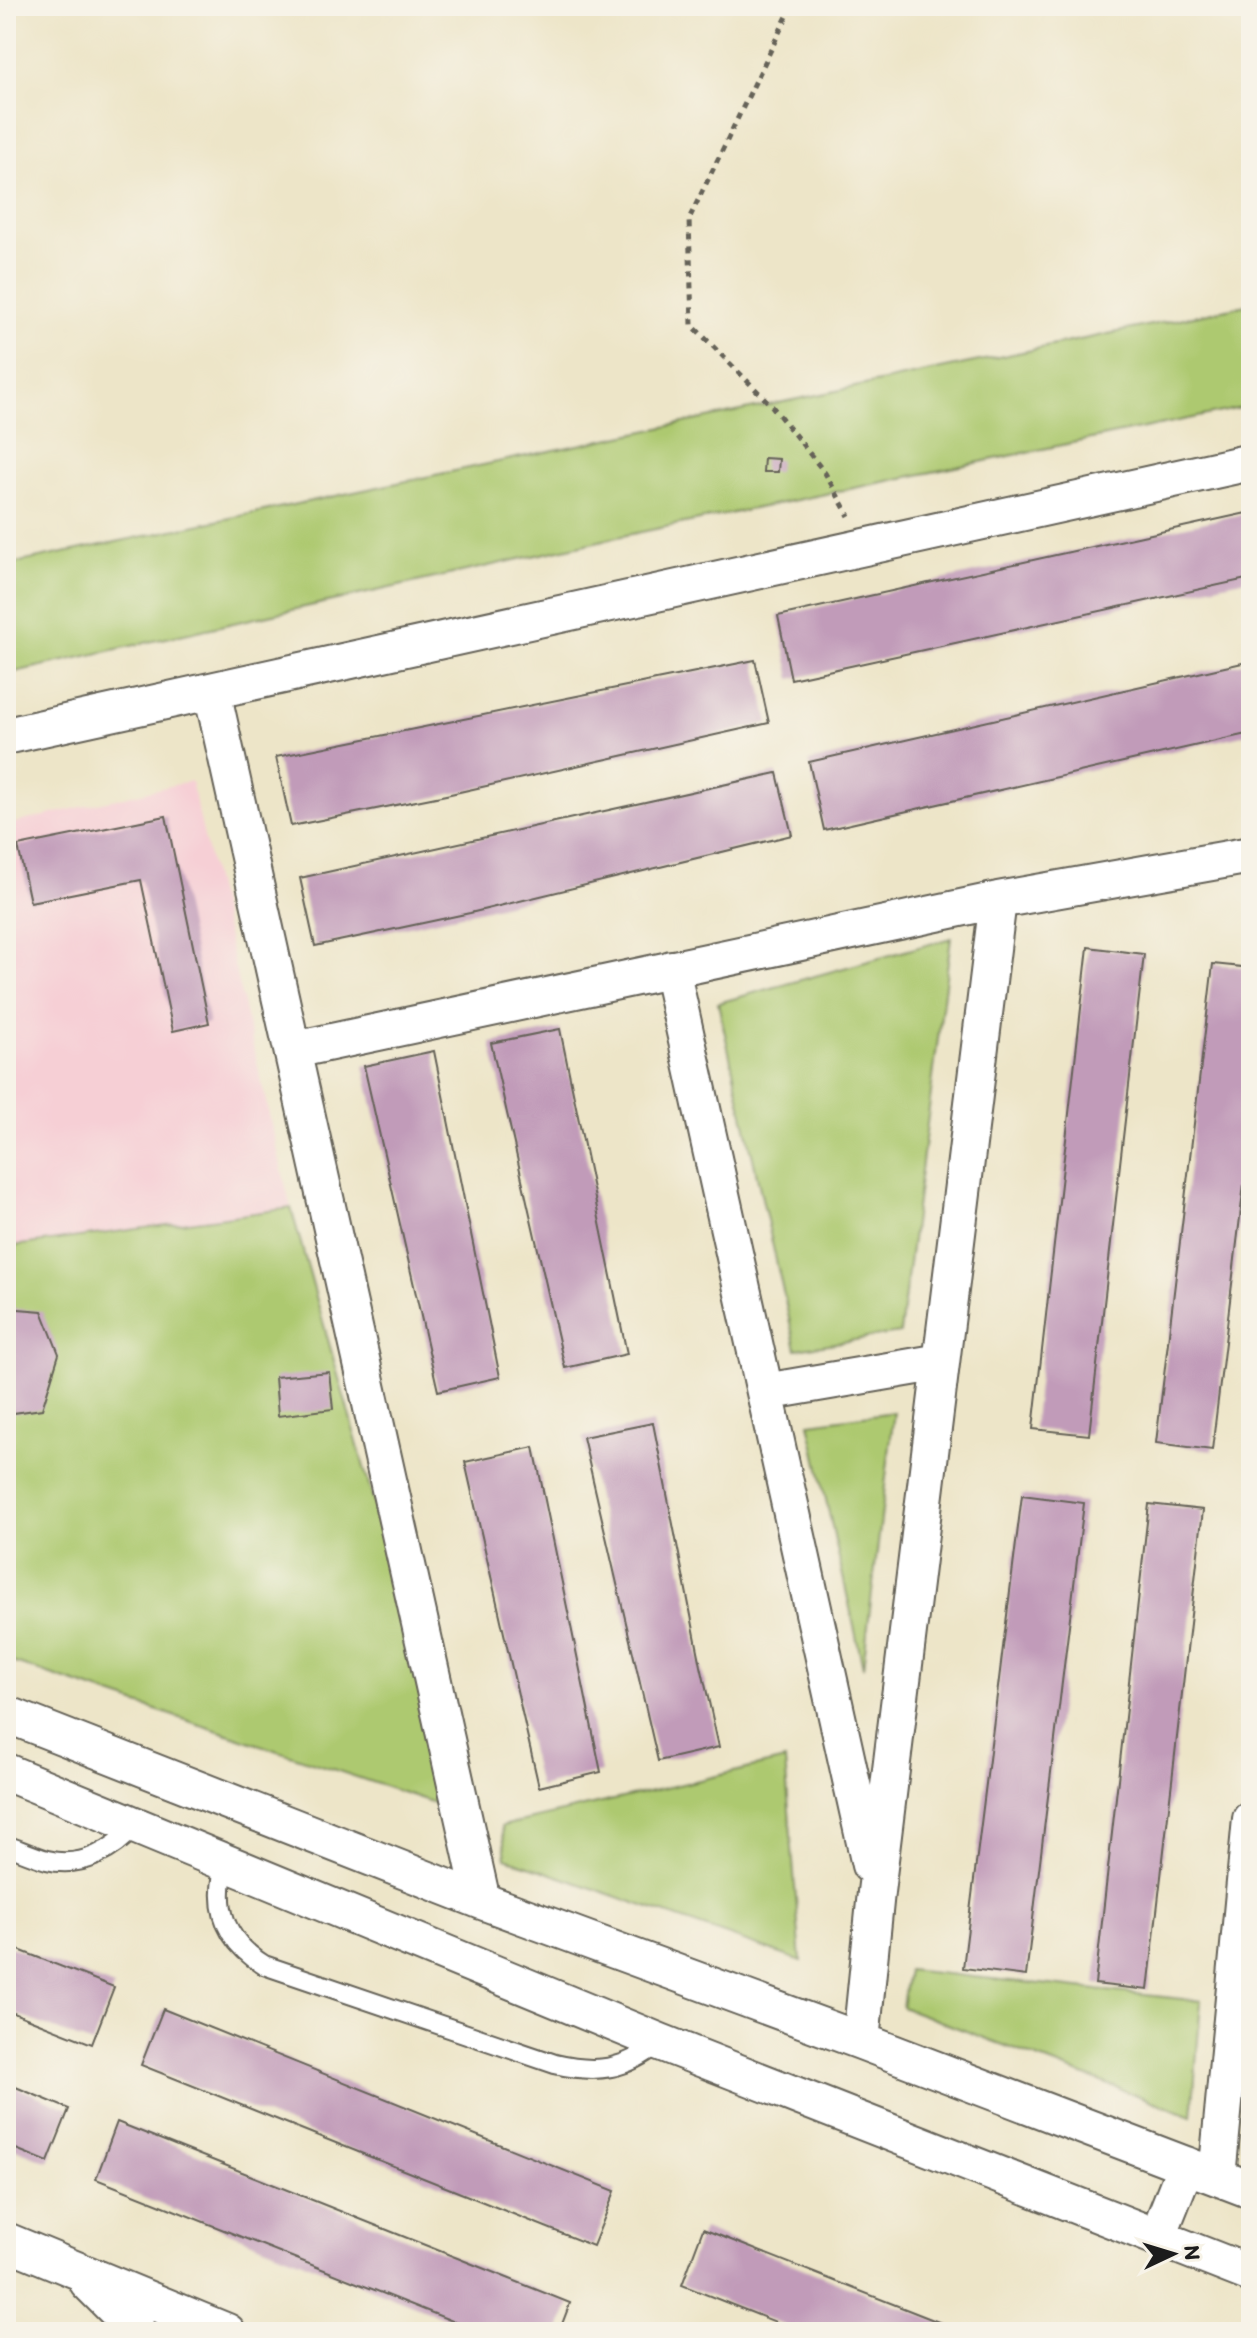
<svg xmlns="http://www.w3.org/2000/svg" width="1257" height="2338" viewBox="0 0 1257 2338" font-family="Itim,sans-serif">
  <rect width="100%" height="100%" fill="#f7f3e8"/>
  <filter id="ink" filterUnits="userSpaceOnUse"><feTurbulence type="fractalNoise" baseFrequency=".0125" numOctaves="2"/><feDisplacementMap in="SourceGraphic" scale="16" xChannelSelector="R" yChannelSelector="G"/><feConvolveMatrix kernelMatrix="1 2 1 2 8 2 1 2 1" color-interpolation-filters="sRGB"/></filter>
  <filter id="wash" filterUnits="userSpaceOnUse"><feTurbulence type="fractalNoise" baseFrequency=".006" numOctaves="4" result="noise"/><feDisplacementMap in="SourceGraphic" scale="32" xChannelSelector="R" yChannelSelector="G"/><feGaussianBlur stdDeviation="1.8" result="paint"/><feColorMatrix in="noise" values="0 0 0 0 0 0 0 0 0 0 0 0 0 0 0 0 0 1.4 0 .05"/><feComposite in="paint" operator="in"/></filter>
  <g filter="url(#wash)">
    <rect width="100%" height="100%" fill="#ede5c8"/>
    <path fill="#f6cfd5" d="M 191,781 L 291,1208 L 6,1274 L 6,825 Z"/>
    <path fill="#adc970" stroke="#647246" stroke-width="2" d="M 1251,304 L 1251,406 L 622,536 L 6,674 L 6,565 Z
      M 951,938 L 900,1333 L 796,1349 L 718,1003 Z
      M 291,1208 L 461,1812 L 6,1660 L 6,1247 Z
      M 894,1412 L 863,1667 L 809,1423 Z
      M 785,1760 L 801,1961 L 506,1858 L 502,1826 Z
      M 908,1970 L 1201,2001 L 1192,2116 L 902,2007 Z"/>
    <g id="blocks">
      <path fill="#c19bb9" d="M 764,458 L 779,459 L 778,472 L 763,472 Z
        M 1251,512 L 1251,578 L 791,679 L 778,616 Z
        M 755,660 L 769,723 L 446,795 L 291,826 L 276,757 Z
        M 1251,661 L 1251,733 L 824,830 L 809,762 Z
        M 777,773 L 792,835 L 470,913 L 315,946 L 300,878 Z
        M 166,816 L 209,1023 L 173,1031 L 141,880 L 30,902 L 18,846 Z
        M 1088,947 L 1144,954 L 1089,1435 L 1033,1429 Z
        M 1213,964 L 1251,968 L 1251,1126 L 1212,1450 L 1156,1443 Z
        M 560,1029 L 627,1354 L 565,1368 L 491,1043 Z
        M 434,1051 L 500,1377 L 438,1391 L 364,1066 Z
        M 6,1308 L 42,1311 L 59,1354 L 42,1409 L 6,1414 Z
        M 329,1372 L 333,1409 L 278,1416 L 275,1377 Z
        M 653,1423 L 701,1666 L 719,1747 L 658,1761 L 583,1437 Z
        M 534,1447 L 601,1772 L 539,1787 L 465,1462 Z
        M 1022,1495 L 1084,1503 L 1026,1976 L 963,1968 Z
        M 1149,1504 L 1203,1510 L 1148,1990 L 1095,1984 Z
        M 6,1945 L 114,1987 L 92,2044 L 6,2010 Z
        M 163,2009 L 615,2191 L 593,2246 L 141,2065 Z
        M 6,2083 L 69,2109 L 48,2162 L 6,2145 Z
        M 117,2122 L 570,2303 L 559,2332 L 480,2332 L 96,2179 Z
        M 703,2229 L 964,2332 L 801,2332 L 682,2285 Z"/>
    </g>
  </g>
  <g filter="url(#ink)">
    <use href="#blocks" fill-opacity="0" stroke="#656258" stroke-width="2"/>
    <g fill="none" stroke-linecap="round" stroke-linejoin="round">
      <g stroke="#656258" stroke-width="22">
        <path id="service" d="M 6,1845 C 20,1850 33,1856 47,1860 C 82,1869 114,1850 136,1825
          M 226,1862 C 213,1906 224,1940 264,1965 L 555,2064 C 597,2074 626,2070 660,2042"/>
      </g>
      <g stroke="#656258" stroke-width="40">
        <path id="minor" d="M 212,691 L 482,1901
          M 6,736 L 1251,462
          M 671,969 L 870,1865
          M 294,1050 L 998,900 L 1251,855
          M 765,1392 L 941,1362
          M 6,1714 L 482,1901 L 861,2041 L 1251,2190
          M 6,1772 L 660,2042 L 1251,2274
          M 861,2041 L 876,1892 L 998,900
          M 1217,2177 L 1251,1819
          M 1157,2238 L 1186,2165
          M 6,2241 L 227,2332
          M 88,2282 L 138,2332"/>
      </g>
      <path stroke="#656258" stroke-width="5" stroke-dasharray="6 6" stroke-linecap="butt" d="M 792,6 L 689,219 L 692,325 L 771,405 L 825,473 L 849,516"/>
      <use href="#service" stroke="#fff" stroke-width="18"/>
      <use href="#minor" stroke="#fff" stroke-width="36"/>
    </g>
  </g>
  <rect width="1257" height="2338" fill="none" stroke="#f7f3e8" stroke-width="32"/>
  <g transform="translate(1173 2254) rotate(86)" stroke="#f7f3e8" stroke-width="6" paint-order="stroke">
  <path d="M0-6L14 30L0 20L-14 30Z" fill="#1c1c1c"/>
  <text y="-12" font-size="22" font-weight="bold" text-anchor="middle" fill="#1c1c1c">N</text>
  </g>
</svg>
